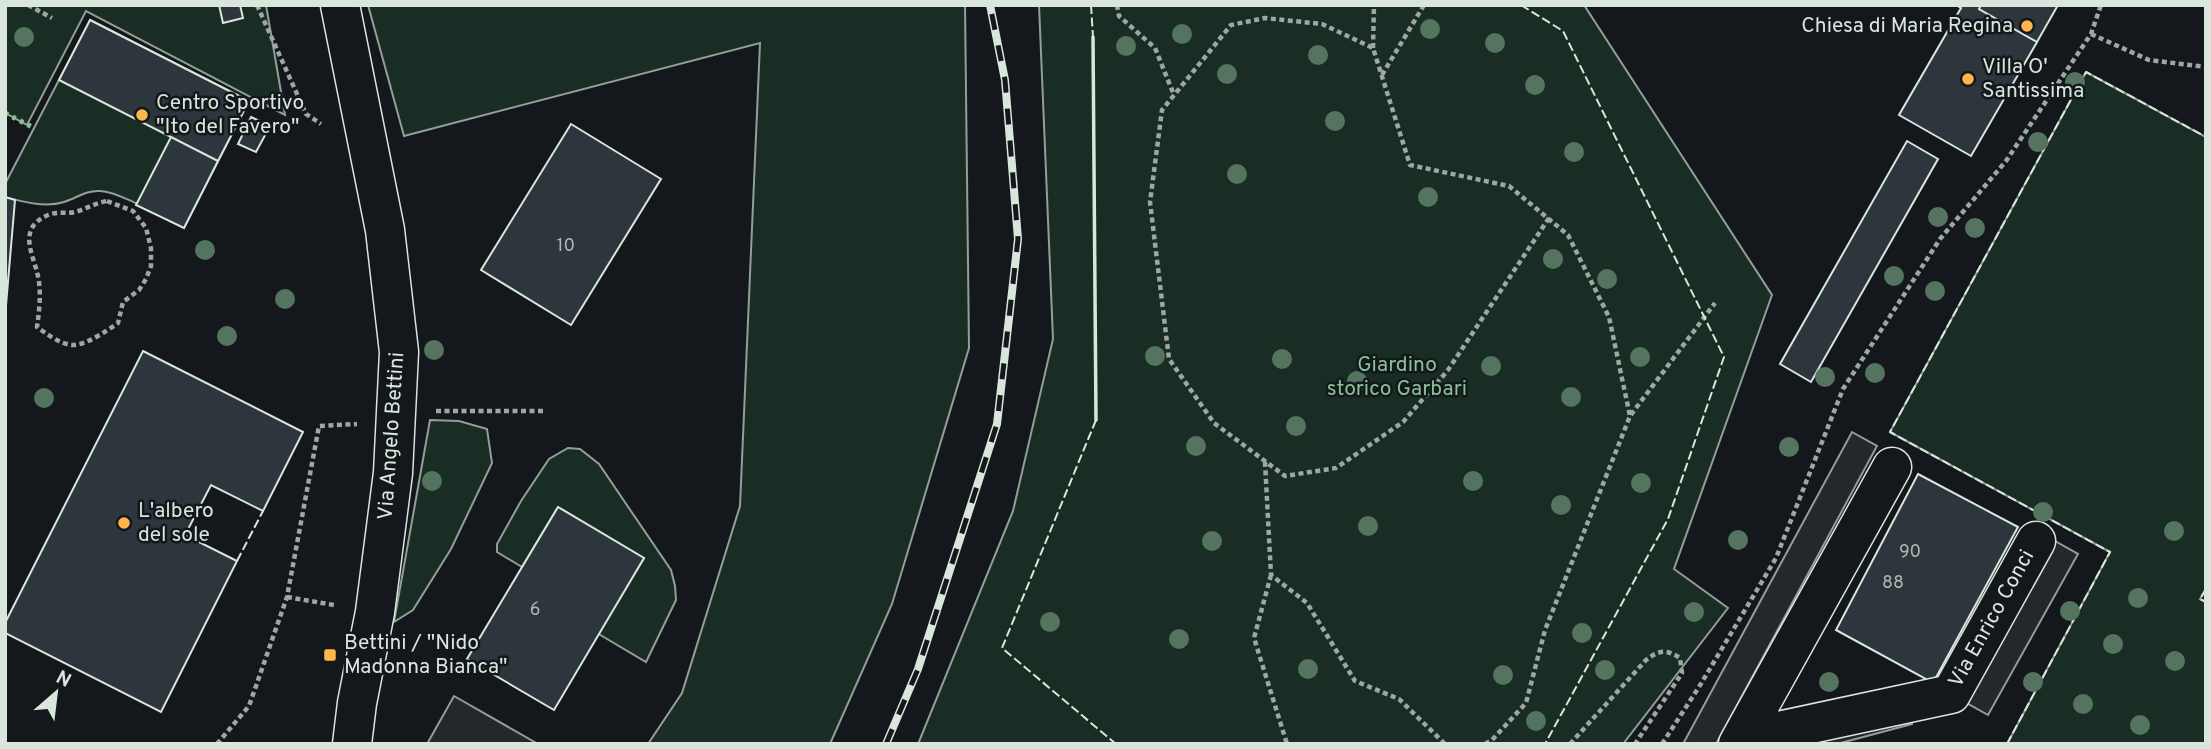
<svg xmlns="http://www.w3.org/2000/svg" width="2211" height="749" viewBox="0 0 2211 749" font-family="Overpass,sans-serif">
  <rect width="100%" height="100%" fill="#14181c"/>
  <path fill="#1a2d24" stroke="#939e99" stroke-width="2" d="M 5,5 L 266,5 L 285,115 L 86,11 L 27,125 L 5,113 Z
    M 368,5 L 965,5 L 969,348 L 892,604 L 830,744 L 648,744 L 682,693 L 740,506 L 760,43 L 404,136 Z
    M 1039,5 L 1584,5 L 1772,295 L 1674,569 L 1728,608 L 1623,744 L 918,744 L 1013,511 L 1053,339 Z
    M 90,20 L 249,101 L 184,228 C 163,218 121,192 100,191 C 86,190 77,198 64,202 C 45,208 24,202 5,197 L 5,184 Z
    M 2086,72 L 2206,137 L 2206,589 L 2200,599 L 2206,602 L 2206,744 L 2007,744 L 2110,552 L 1890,432 Z
    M 430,420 L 459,421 L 487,429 L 492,463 L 451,549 L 413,610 L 394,622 Z
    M 568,448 L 580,449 L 599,464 L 671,570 L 675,586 L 676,600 L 646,662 L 597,633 L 644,558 L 558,507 L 522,567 L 497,552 L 497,544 L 521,501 L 549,459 Z"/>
  <path fill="#24282b" stroke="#939e99" stroke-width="2" d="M 1852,432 L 1877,446 L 1716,744 L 1683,744 Z
    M 2055,541 L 2078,554 L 1988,715 L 1965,702 Z
    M 454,696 L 538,744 L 427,744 Z
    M 1908,710 L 1912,724 L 1837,744 L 1788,744 Z"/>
  <path fill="#2c363c" stroke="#d8e6dc" stroke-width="2" d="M 219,5 L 240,5 L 243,18 L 223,23 Z
    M 1956,5 L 1981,5 L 1979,9 L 2037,42 L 1971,156 L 1899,115 L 1961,8 Z
    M 1981,5 L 2058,5 L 2037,42 L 1979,9 Z
    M 90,20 L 249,101 L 218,161 L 59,80 Z
    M 251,117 L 270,126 L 256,152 L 238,144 Z
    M 571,124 L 661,179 L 571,325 L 481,270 Z
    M 171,137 L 218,161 L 184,228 L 136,205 Z
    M 1907,141 L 1938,159 L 1811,382 L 1780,364 Z
    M 5,197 L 15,200 L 5,317 Z
    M 143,351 L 303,432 L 263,511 L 211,485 L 185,535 L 237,561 L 161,712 L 5,633 L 5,623 Z
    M 1918,474 L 2018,527 L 1933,683 L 1836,630 Z
    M 558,507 L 644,558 L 554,710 L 467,659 Z"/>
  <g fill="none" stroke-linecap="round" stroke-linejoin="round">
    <g stroke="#d8e6dc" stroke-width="41">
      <path id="minor" d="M 340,5 L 385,230 L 399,352 L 393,473 L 375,612 L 357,703 L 352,744
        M 1741,739 L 1951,694 L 2036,541
        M 1738,744 L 1892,467"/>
    </g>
    <path stroke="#9da8a2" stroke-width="4.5" stroke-dasharray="5 3.5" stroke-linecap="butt" d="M 28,5 L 52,18
      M 257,5 L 306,114 L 321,124
      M 1117,5 L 1119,16 L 1155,48 L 1174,95
      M 2091,34 L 2149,60 L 2206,67
      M 1373,48 L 1374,5
      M 1382,75 L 1424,5
      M 107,201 L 133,211 L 146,228 L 151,248 L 151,266 L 146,279 L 139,290 L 123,302 L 118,323 C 108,330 85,346 72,345 C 60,344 47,334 37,327 C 39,312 41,297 39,282 C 36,257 14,230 48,215 C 57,211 67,214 75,212 C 86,209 95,203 107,201 Z
      M 1549,218 L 1448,370 L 1403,422 L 1336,468 L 1285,476 L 1214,423 L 1169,359 L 1150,202 L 1162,110 L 1231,25 L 1265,18 L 1322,24 L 1373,48 L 1410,165 L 1509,186 L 1568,235 L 1609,317 L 1630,416
      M 436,411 L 543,411
      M 1265,462 L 1271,575 L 1307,603 L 1355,681 L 1399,699 L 1445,744
      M 1271,575 L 1254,638 L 1287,744
      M 287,597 L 334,605
      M 217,744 L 249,706 L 287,597 L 319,426 L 357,424
      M 1485,744 L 1492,740 L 1526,703 L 1545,630 L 1630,416 L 1715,303
      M 1570,744 L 1646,660 C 1659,650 1666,649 1680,658 L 1682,673 L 1635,744
      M 1662,744 L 1699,687 L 1776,558 L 1843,389 L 1940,239 L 2006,161 L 2091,34 L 2101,5"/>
    <use href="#minor" stroke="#14181c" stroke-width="38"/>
    <g stroke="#d8e6dc" stroke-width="8">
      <path id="rail" d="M 886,744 L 918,669 L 997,424 L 1018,239 L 1005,80 L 990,5"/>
    </g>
    <use href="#rail" stroke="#14181c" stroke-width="5" stroke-dasharray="16" stroke-linecap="butt"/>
    <path stroke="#8ac095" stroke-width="5" stroke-dasharray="3.5 5" stroke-linecap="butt" d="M 5,113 L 34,128"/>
    <path stroke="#d8e6dc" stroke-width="2" stroke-dasharray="9 3.5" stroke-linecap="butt" d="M 1091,5 L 1093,37
      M 1521,5 L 1563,31 L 1724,357 L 1668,519 L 1545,744
      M 1096,420 L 1002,648 L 1116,744
      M 237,561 L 263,511
      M 2206,589 L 2200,599 L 2206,602
      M 2007,744 L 2110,552 L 1890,432 L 2086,72 L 2206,137"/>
    <path stroke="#d8e6dc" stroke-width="3.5" d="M 1093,37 L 1096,420"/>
  </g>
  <g fill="#55745f">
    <circle cx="1430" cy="29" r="10"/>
    <circle cx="1182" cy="34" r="10"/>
    <circle cx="24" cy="37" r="10"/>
    <circle cx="1495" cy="43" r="10"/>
    <circle cx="1126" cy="46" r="10"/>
    <circle cx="1318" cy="55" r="10"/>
    <circle cx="1227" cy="74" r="10"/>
    <circle cx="2075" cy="82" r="10"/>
    <circle cx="1535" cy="85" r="10"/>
    <circle cx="1335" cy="121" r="10"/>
    <circle cx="2038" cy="142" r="10"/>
    <circle cx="1574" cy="152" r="10"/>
    <circle cx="1237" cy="174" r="10"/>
    <circle cx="1428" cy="197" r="10"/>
    <circle cx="1938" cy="217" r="10"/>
    <circle cx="1975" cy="228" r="10"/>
    <circle cx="205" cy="250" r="10"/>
    <circle cx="1553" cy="259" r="10"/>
    <circle cx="1894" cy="276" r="10"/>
    <circle cx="1607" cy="279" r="10"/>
    <circle cx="1935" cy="291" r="10"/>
    <circle cx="285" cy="299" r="10"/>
    <circle cx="227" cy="336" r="10"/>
    <circle cx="434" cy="350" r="10"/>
    <circle cx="1155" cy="356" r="10"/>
    <circle cx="1640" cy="357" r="10"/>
    <circle cx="1282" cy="359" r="10"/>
    <circle cx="1491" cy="366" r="10"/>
    <circle cx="1875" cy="373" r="10"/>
    <circle cx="1825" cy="377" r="10"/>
    <circle cx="1357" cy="381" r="10"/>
    <circle cx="1571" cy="397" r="10"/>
    <circle cx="44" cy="398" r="10"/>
    <circle cx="1296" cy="426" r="10"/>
    <circle cx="1196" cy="446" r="10"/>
    <circle cx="1789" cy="447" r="10"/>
    <circle cx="432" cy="481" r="10"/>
    <circle cx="1473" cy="481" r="10"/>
    <circle cx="1641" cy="483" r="10"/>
    <circle cx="1561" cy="505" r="10"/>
    <circle cx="2043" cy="512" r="10"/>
    <circle cx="1368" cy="526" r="10"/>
    <circle cx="2174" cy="531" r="10"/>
    <circle cx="1738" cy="540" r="10"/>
    <circle cx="1212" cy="541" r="10"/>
    <circle cx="2138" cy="598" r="10"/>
    <circle cx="2070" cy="611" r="10"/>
    <circle cx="1694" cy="612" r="10"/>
    <circle cx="1050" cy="622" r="10"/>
    <circle cx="1582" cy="633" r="10"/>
    <circle cx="1179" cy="639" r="10"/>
    <circle cx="2113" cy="644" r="10"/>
    <circle cx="2175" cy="661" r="10"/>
    <circle cx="1308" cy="669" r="10"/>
    <circle cx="1605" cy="670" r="10"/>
    <circle cx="1503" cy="675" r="10"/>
    <circle cx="1829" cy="682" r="10"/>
    <circle cx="2033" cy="682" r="10"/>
    <circle cx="2083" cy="704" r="10"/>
    <circle cx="1536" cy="721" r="10"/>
    <circle cx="2140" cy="725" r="10"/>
  </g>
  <g fill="#ffb74d" stroke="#14181c" stroke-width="2.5">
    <circle cx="2027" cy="26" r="7"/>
    <circle cx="1968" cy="79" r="7"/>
    <circle cx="142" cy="115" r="7"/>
    <circle cx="124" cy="523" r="7"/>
    <rect x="323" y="648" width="14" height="14" rx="3.5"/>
  </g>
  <g text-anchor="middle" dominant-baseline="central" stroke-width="5" stroke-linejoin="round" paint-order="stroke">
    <g font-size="18" fill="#adbab4">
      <text x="566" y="246">10</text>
      <text x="1910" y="552">90</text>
      <text x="1893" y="583">88</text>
      <text x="535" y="610">6</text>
    </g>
    <g font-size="21" fill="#d8e6dc" stroke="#14181c" text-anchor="start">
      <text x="2013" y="26" text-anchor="end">Chiesa di Maria Regina</text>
      <text x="1982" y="67">Villa O'<tspan x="1982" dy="24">Santissima</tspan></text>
      <text x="156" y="103">Centro Sportivo<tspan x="156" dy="24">"Ito del Favero"</tspan></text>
      <text x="138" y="511">L'albero<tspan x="138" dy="24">del sole</tspan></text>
      <text x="344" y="643">Bettini / "Nido<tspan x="344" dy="24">Madonna Bianca"</tspan></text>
    </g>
    <g font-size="21" fill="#8ac095" stroke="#14181c">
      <text x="1397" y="365">Giardino<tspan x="1397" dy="24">storico Garbari</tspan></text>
    </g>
    <g font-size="21" fill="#d8e6dc" stroke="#14181c">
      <text transform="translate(392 436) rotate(-86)">Via Angelo Bettini</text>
      <text transform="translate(1992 619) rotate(-61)">Via Enrico Conci</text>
    </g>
  </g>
  <rect width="2211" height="749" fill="none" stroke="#d8e6dc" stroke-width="14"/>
  <g transform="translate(56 693) rotate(28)" stroke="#14181c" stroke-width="5" paint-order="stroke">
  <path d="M0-5L12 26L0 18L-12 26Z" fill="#d8e6dc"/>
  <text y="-10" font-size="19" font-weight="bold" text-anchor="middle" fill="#d8e6dc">N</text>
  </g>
</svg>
